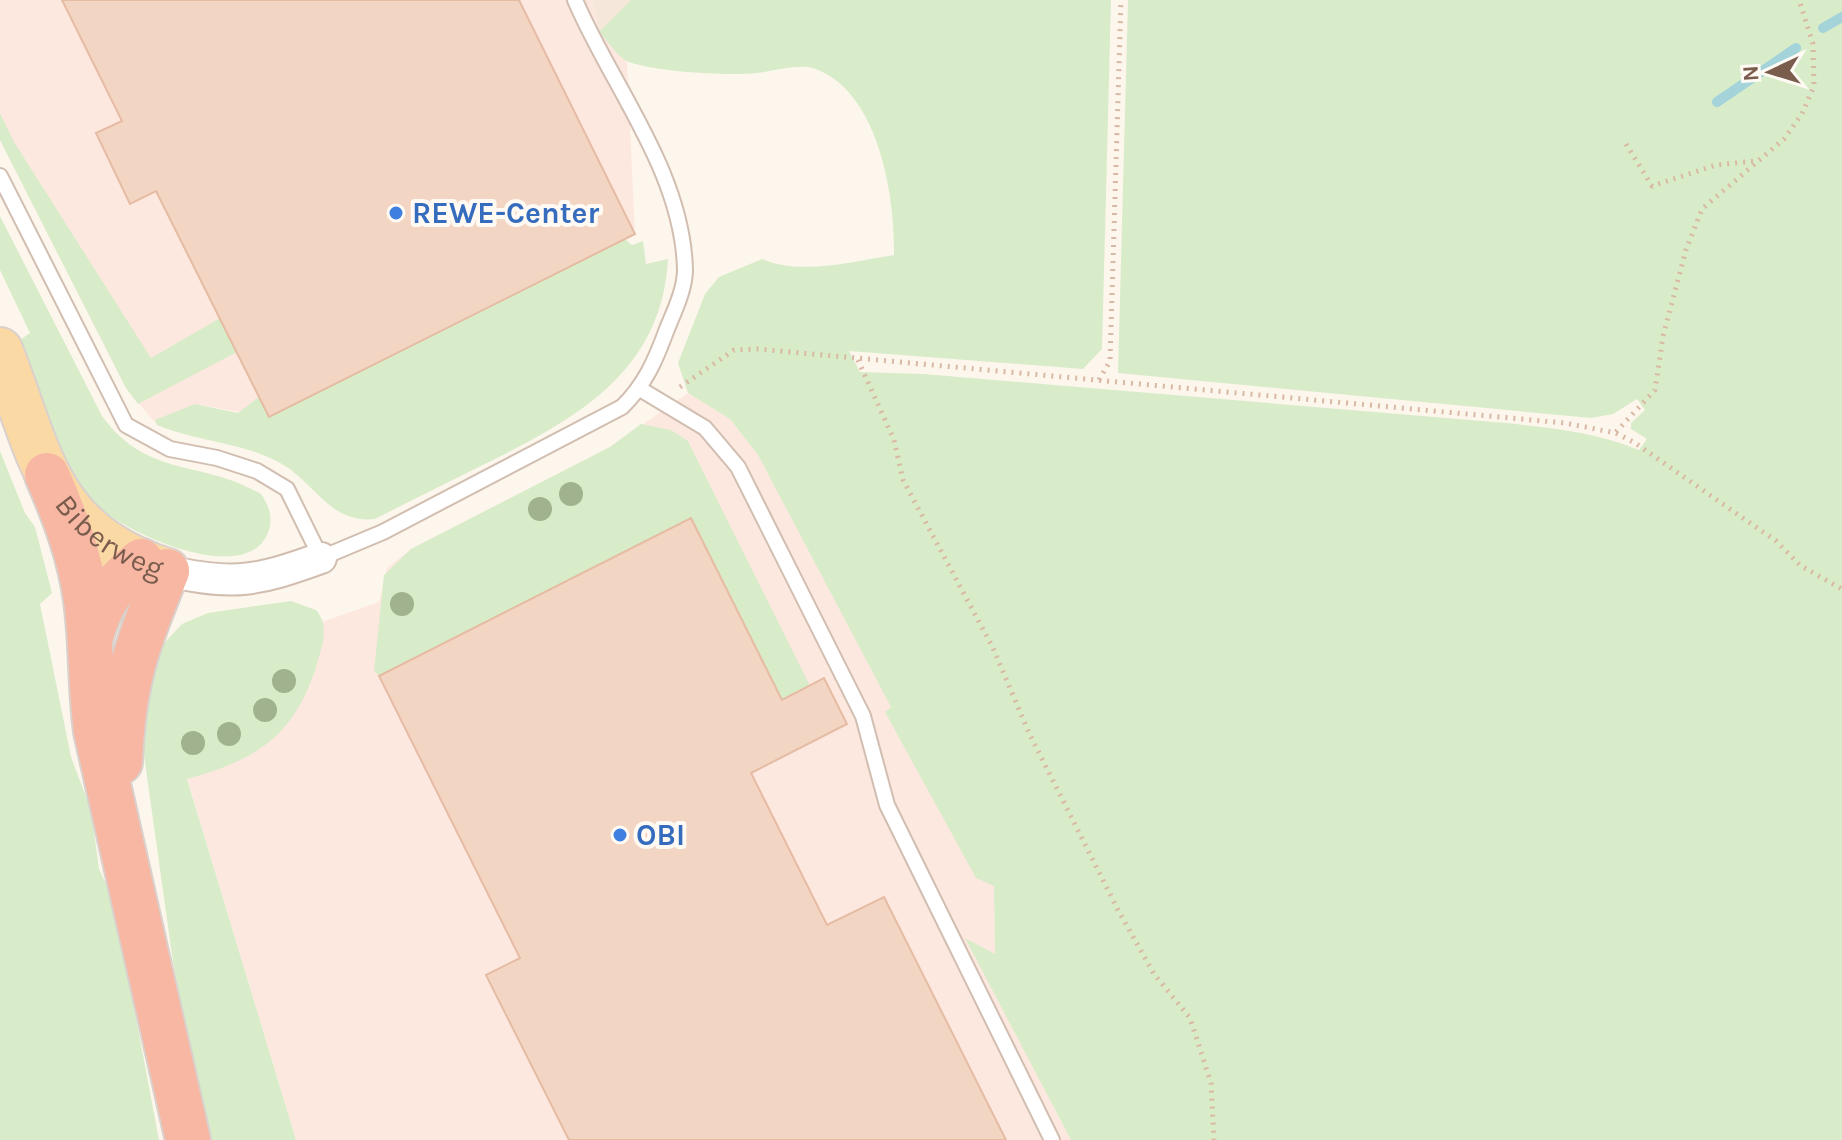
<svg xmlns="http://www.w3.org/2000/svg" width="1842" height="1140" viewBox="0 0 1842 1140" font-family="Karla,sans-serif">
  <rect width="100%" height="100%" fill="#fdf6ec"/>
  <path fill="#f5e8da" d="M 592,0 L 631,0 L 599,32 Z"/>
  <path fill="#fde8e0" d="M 0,0 L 592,0 L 599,32 L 627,62 L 635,234 L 269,417 L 195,404 L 155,421 L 157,425 L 126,388 L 0,140 Z
    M 688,393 L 730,419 L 758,454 L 892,707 L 886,711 L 994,886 L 995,955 L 966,939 L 1071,1140 L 296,1140 L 187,778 L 273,639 L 379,602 L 387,568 L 411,549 L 610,447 Z"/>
  <path fill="#d8ecc9" d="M 631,0 L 1111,0 L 1102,349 L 1083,369 L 849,351 L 860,372 L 924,374 L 1506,423 C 1552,428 1596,432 1639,450 L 1647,439 L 1631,429 L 1631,423 L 1645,410 L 1637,399 L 1613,414 L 1591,418 L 1118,373 L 1128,0 L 1842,0 L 1842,1140 L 1071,1140 L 965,938 L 995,954 L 994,886 L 976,878 L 885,712 L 891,707 L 758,455 L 730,419 L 688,393 L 678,363 L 705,294 L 719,277 L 762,259 C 801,276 854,261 894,255 C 895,196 879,90 813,68 C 798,64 773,71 758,73 C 727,76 658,72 629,62 C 618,58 607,40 599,32 Z
    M 0,113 L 14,142 L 151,358 L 220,318 L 237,352 L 138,404 L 126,388 L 0,140 Z
    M 0,216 L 102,416 C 148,479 201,459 261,494 C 270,507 274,520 267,535 C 243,587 121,532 93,502 C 51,459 41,394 20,340 L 30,333 L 0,270 Z
    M 625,239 L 632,245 L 643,241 L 646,264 L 668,259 C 662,370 579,417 491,461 C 453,480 414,499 375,519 C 330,524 315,483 282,464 C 243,442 197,442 157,425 L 155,420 L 195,404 L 238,413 L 259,397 Z
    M 641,424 L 671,430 L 688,441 L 810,686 L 782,700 L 691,518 L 379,676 L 374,671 L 384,575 L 411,549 L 610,447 Z
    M 0,451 L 25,513 L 35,527 L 52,593 L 40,604 L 71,757 L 91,810 L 99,869 L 114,901 L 159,1140 L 0,1140 Z
    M 291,601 L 316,610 C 328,624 324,640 319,657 C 298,733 260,759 187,779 L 296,1140 L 209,1140 L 173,962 L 142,741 L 145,703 L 158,650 L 182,624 L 208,613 Z"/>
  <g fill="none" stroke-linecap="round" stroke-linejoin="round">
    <path stroke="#a5d3da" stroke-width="10" d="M 1823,28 L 1842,17
      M 1717,102 L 1796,48"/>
  </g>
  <path fill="#f3d5c3" stroke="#e6bba3" stroke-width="2" d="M 62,0 L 519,0 L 635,234 L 269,417 L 156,191 L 130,204 L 96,133 L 122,121 Z
    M 691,518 L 782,700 L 824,678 L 847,724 L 751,773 L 827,925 L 884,897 L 1006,1140 L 569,1140 L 486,975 L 520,958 L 379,676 Z"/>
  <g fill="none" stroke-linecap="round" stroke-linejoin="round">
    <g stroke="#d1beb0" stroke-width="18">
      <path id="service" d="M 0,176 L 126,425 L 170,449 L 217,458 L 257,471 L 287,489 L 321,558 L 383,532 L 622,407 C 645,385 656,359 667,329 C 674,312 685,289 685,270 C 683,172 612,87 575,0
        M 640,389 L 705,428 L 738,467 L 863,716 L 887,805 L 1052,1140"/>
    </g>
    <g stroke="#d1beb0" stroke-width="34">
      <path id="minor" d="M 167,571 C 235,586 257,581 321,558"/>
    </g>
    <g stroke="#dad1cd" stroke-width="48">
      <g id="primary">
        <path id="s1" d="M 0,350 C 41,453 45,532 167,571"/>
      </g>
    </g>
    <g stroke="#dad1cd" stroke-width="48">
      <path id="motorway" d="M 47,475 C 65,516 80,556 86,600 C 92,643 90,687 96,731 L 188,1140
        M 90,640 C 99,604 113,584 141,561
        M 120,762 C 123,682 137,643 167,571"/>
    </g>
    <path stroke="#d9b8a5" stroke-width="5" stroke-dasharray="2 6" stroke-linecap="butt" d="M 1626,144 L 1652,186 L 1716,165 L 1756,161
      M 858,360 L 894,440 L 903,480 L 993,648 L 1029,733 L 1118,910 L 1154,974 L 1190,1018 L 1211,1083 L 1214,1140
      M 1099,380 L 1110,361 L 1121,0
      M 680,387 L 734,350 L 758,349 L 1565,423 L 1616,433 L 1635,443 L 1776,541 L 1801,566 L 1842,589
      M 1616,432 L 1655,390 L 1663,336 L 1686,250 L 1702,209 L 1784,139 L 1802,114 L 1814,86 L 1813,44 L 1799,0"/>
    <use href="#service" stroke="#fff" stroke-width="14"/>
    <use href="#minor" stroke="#fff" stroke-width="30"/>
    <use href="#primary" stroke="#fbd9a5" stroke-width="44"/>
    <use href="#motorway" stroke="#f7b7a3" stroke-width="44"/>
  </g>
  <g fill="#a0b28e">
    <circle cx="571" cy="494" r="12"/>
    <circle cx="540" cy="509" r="12"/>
    <circle cx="402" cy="604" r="12"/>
    <circle cx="284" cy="681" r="12"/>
    <circle cx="265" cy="710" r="12"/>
    <circle cx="229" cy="734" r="12"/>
    <circle cx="193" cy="743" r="12"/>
  </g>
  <g fill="#3f7fe0" stroke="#fffaf3" stroke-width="3">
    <circle cx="396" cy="213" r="8"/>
    <circle cx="620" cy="835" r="8"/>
  </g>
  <g text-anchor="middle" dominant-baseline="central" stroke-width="8" stroke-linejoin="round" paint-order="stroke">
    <g font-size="30" font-weight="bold" fill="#366cbe" stroke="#fffaf3" text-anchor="start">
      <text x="412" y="213">REWE-Center</text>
      <text x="636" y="835">OBI</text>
    </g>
    <g font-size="30" fill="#7a5c4d" stroke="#fffaf3">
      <text stroke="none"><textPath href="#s1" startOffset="224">Biberweg</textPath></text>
    </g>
  </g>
  <g transform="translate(1770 72) rotate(266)" stroke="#fffaf3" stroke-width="6" paint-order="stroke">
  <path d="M0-6L14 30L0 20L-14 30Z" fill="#7a5c4d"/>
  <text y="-12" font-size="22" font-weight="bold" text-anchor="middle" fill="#7a5c4d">N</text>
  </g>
</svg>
